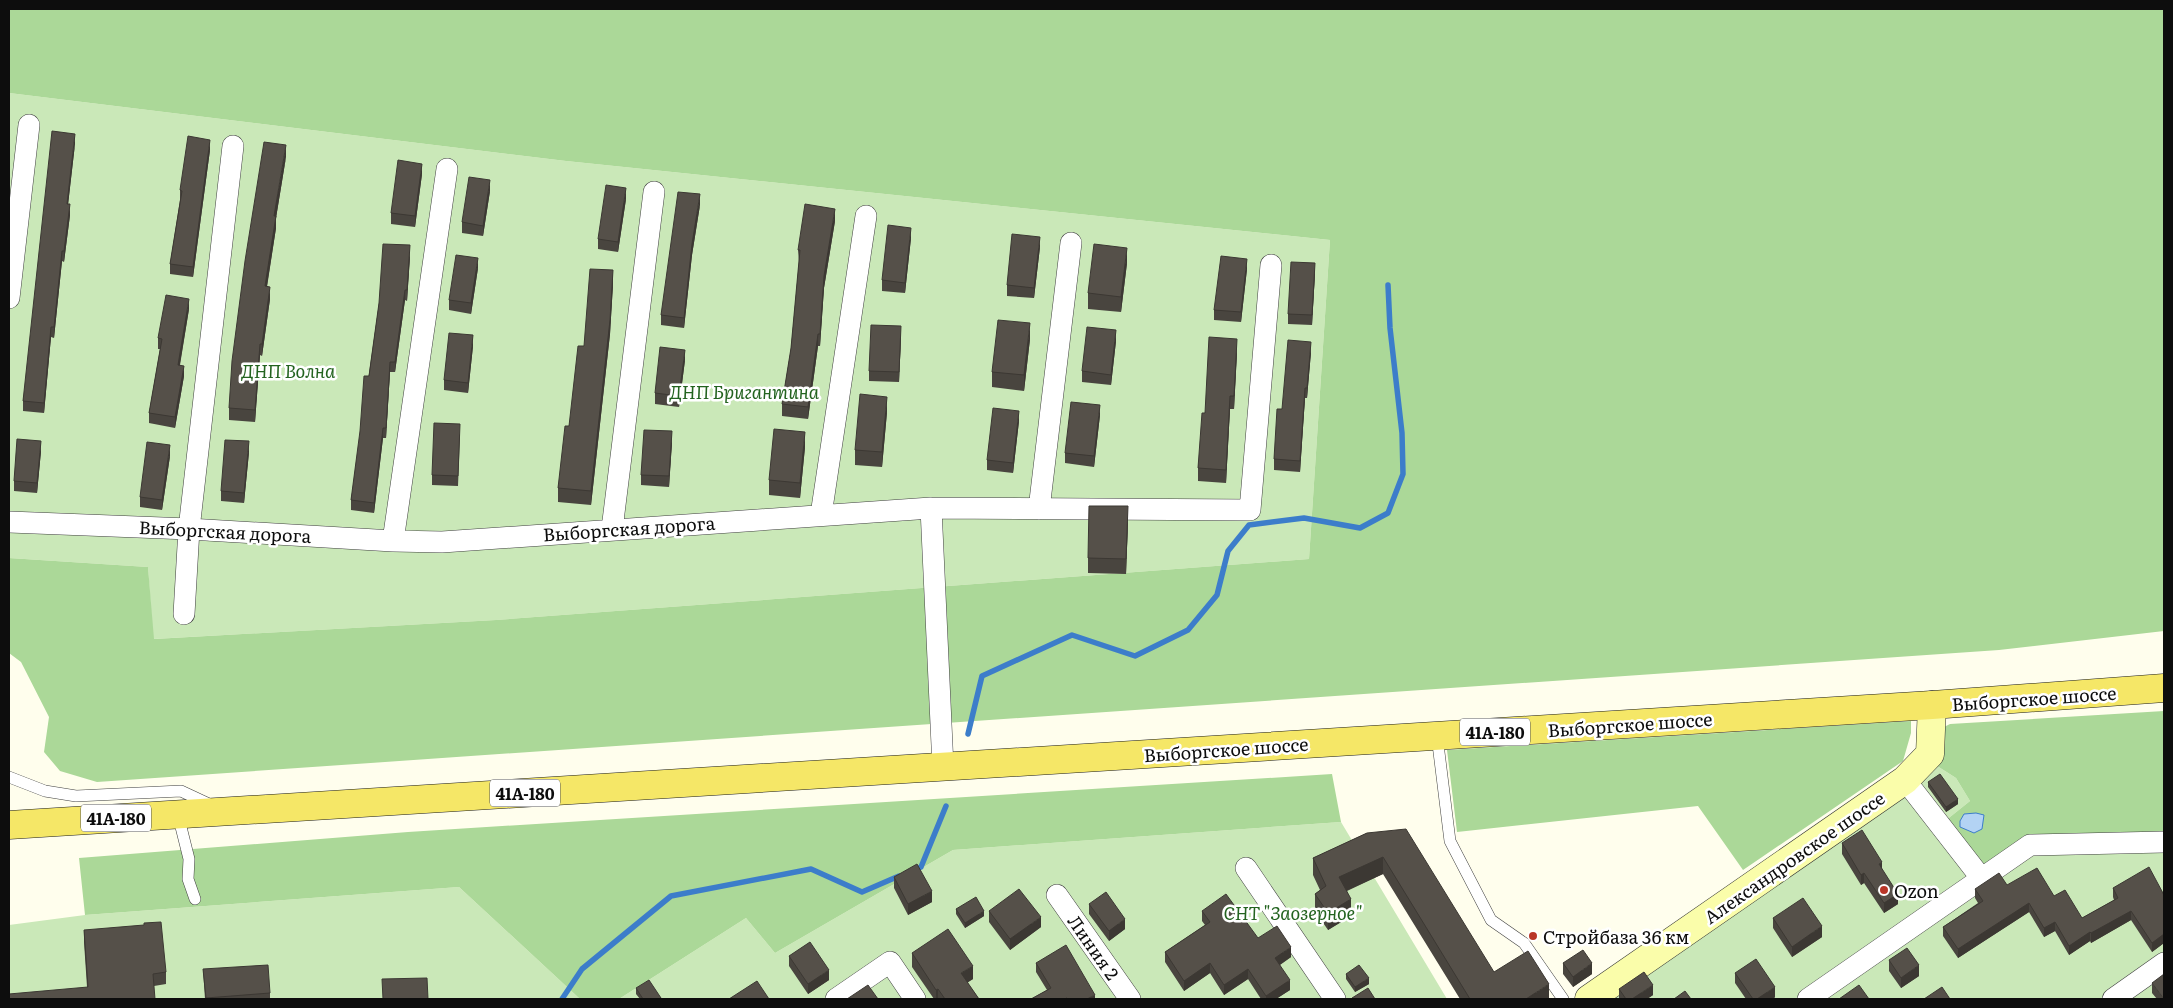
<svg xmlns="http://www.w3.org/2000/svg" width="2173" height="1008" viewBox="0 0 2173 1008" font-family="Literata,serif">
  <rect width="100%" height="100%" fill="#fffeed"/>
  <path fill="#cae8b8" d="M 9,93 L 566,161 L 1330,240 L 1309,559 L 496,620 L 153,639 L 148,567 L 9,558 Z
    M 1934,764 L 1956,778 L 1970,801 L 1940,825 L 2030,845 L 2164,842 L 2164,999 L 1589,999 Z
    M 1341,822 L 1447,999 L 619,999 L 746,918 L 775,953 L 953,850 Z
    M 459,887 L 580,999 L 9,999 L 9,925 L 85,915 Z"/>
  <path fill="#abd898" d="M 9,9 L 2164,9 L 2164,631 L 1999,650 L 97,782 L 60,771 L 44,752 L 49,717 L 21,662 L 9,653 L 9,558 L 148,567 L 154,639 L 496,620 L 1309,559 L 1330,240 L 566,161 L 9,93 Z
    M 2164,711 L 2164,842 L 2030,845 L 1982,879 L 1940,825 L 1970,801 L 1956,778 L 1934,764 L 1942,728 L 1950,724 Z
    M 1911,721 L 1911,733 L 1903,761 L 1743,870 L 1698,806 L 1457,832 L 1447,750 Z
    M 1332,774 L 1341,822 L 953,850 L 775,953 L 746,918 L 619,999 L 580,999 L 459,887 L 85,915 L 79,858 L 408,832 Z"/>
  <path fill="#b3d3f4" stroke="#3c7dca" d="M 1976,813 L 1984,815 L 1982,829 L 1974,833 L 1960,827 L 1960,821 L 1964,814 Z"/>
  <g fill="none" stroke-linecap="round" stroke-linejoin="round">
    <path stroke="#3c7dca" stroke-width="5.5" d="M 968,734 L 982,676 L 1072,635 L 1135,656 L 1188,630 L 1217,595 L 1228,551 L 1249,525 L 1304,518 L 1360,528 L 1388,513 L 1403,474 L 1402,433 L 1390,328 L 1388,285
      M 912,871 L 921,867 L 946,806
      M 562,999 L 582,969 L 671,896 L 811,869 L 862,892 L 899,876"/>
    <g stroke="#404040" stroke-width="12">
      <path id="lane" d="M 1437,736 L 1450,841 L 1491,920 L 1524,943 L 1563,999
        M 9,777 L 45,791 L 76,796 L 181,791 L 211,805
        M 178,815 L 189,859 L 188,879 L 195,899"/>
    </g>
    <g stroke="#404040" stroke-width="22">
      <path id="street" d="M 9,298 L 29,125
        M 931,508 L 943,767
        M 1039,509 L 1071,243
        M 821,515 L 866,216
        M 9,522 L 189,529 L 393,541 L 442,542 L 931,508 L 1250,510 L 1271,265
        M 612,529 L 654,192
        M 393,541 L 447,169
        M 184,614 L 189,529 L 233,146
        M 1905,780 L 1982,879
        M 1246,868 L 1335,999
        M 1057,895 L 1130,999
        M 836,999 L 890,962 L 915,999
        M 1808,999 L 2030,845 L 2164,842
        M 2113,999 L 2164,963"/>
    </g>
    <g stroke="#2f2f2f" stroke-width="29">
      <path id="secondary" d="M 1589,999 L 1905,780 L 1930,754 L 1932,705"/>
    </g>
    <g stroke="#1e1e1e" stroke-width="29">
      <path id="primary" d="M 9,825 L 1932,705 L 2164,688"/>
    </g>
    <use href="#lane" stroke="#fff" stroke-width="11"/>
    <use href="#street" stroke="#fff" stroke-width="21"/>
    <use href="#secondary" stroke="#fafdaa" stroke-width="28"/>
    <use href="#primary" stroke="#f5e767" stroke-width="28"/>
  </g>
  <path fill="#49453f" d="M 75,144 L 68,204 L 70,215 L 64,262 L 62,261 L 54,338 L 51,337 L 44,413 L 23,411 L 23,401 Z
    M 210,150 L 193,277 L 170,274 L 170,264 L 180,200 L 180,190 Z
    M 286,157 L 276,218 L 276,228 L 267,287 L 270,299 L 262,356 L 260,355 L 255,422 L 229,420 L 229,408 Z
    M 422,174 L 415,227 L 391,224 L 391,213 Z
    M 490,191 L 483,236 L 462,233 L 462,222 Z
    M 626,199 L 618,252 L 598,249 L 598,239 Z
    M 700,205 L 692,255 L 684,328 L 661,325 L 661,315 Z
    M 835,221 L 824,288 L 820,346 L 818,346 L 808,419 L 782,416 L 782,404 L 791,348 L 799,262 L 798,250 Z
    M 911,238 L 905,293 L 882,291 L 882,280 Z
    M 1040,247 L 1034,298 L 1007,296 L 1007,285 Z
    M 410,256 L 407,301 L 405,300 L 395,372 L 390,372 L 386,438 L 383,438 L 374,513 L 351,510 L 351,500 L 379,303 Z
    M 1127,263 L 1121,312 L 1088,309 L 1088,293 Z
    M 478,268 L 471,314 L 449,310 L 449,300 Z
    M 1247,269 L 1241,322 L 1214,320 L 1214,310 Z
    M 1315,273 L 1312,325 L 1288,324 L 1288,314 Z
    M 613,284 L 610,334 L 591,505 L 558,502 L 558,488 L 569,426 Z
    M 189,309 L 180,365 L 184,376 L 175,428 L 149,423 L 149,413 L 160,349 L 158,349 L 158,338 Z
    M 901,337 L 899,382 L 869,381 L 869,371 Z
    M 1030,339 L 1024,391 L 992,387 L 992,372 Z
    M 1116,341 L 1111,385 L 1082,382 L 1082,371 Z
    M 473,346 L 468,393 L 444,390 L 444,380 Z
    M 1237,352 L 1234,409 L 1230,409 L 1226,483 L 1198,481 L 1198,468 L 1205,413 Z
    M 1311,352 L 1307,398 L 1305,398 L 1300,472 L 1274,470 L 1274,459 L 1282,409 Z
    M 685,360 L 679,407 L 655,404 L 655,393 Z
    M 887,412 L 882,467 L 855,465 L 855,450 Z
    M 1100,415 L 1094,467 L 1065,463 L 1065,453 Z
    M 1019,421 L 1013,473 L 987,470 L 987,460 Z
    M 460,434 L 458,486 L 432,485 L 432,475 Z
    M 672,442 L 669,487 L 641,485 L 641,475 Z
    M 805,447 L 800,498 L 769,495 L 769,480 Z
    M 41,451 L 37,493 L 14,491 L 14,481 Z
    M 249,452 L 244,503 L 221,501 L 221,491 Z
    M 170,456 L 162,510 L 140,507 L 140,497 Z
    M 1128,522 L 1126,574 L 1088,573 L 1088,558 Z
    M 1928,782 L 1958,804 L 1946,812 L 1928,787 Z
    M 1367,833 L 1494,972 L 1549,999 L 1460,999 L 1383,874 L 1347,891 L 1351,916 L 1328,930 L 1315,911 L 1315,894 L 1320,890 L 1313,875 L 1313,858 Z
    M 1842,843 L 1882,869 L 1898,904 L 1884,913 L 1864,883 L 1861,885 L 1842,854 Z
    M 894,877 L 932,902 L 908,915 L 894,888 Z
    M 2007,885 L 2054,896 L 2082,918 L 2114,900 L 2113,897 L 2113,888 L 2164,895 L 2164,943 L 2152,952 L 2131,920 L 2091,943 L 2090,941 L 2069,955 L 2055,931 L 2044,937 L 2029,912 L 1958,958 L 1943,936 L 1943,927 L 1978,903 L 1975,898 L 1975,889 Z
    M 1089,904 L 1125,929 L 1109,941 L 1089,914 Z
    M 956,909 L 984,916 L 965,928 L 956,914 Z
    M 989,911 L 1041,927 L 1010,950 L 989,922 Z
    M 1202,911 L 1258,938 L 1291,957 L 1280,965 L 1290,990 L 1276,999 L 1261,999 L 1248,979 L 1224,995 L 1210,973 L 1184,991 L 1165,962 L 1165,952 L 1205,925 L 1202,921 Z
    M 1773,918 L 1822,937 L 1792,957 L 1773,928 Z
    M 84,930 L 166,972 L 166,984 L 154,986 L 87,987 L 84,942 Z
    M 912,953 L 973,979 L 967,982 L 979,999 L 934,999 L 912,967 Z
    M 789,956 L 829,980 L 808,994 L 789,966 Z
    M 1889,960 L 1919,976 L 1901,988 L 1889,971 Z
    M 1036,963 L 1095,999 L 1031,999 L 1047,990 L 1036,972 Z
    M 1563,963 L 1592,974 L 1573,987 L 1563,974 Z
    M 203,969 L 270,993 L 270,999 L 205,999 Z
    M 1735,973 L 1775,997 L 1773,999 L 1746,999 L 1735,983 Z
    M 1346,974 L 1369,984 L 1355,992 L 1346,979 Z
    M 2152,983 L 2164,999 L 2157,999 L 2152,993 Z
    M 636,988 L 661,999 L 640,999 L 636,994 Z
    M 1619,989 L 1653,995 L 1647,999 L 1619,999 Z"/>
  <path fill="#3c3833" d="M 75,134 L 75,144 L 67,214 L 67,204 Z
    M 210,140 L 210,150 L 193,277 L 193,267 Z
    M 286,145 L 286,157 L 276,218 L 276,228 L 265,298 L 265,286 L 274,216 Z
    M 422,164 L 422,174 L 415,227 L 415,216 Z
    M 490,180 L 490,191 L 483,236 L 483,226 Z
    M 626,188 L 626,199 L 618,252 L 618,242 Z
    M 700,194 L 700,205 L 692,255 L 684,328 L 684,318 L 692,244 Z
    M 70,204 L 70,215 L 64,262 L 64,251 Z
    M 835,209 L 835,221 L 824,288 L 820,346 L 820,334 L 824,276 Z
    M 911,228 L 911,238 L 905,293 L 905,283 Z
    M 1040,237 L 1040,247 L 1034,298 L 1034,288 Z
    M 410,245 L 410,256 L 407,301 L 407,290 Z
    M 1127,248 L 1127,263 L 1121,312 L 1121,297 Z
    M 62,251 L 62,261 L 54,338 L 54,327 Z
    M 478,258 L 478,268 L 471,314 L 471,303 Z
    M 1247,259 L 1247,269 L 1241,322 L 1241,312 Z
    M 1315,263 L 1315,273 L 1312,325 L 1312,315 Z
    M 613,270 L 613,284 L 610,334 L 591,505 L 591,491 Z
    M 270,287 L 270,299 L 262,356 L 262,344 Z
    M 405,290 L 405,300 L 395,372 L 395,362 Z
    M 189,299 L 189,309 L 178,375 L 178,365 Z
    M 1030,323 L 1030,339 L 1024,391 L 1024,375 Z
    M 901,326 L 901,337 L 899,382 L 899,372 Z
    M 51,327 L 51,337 L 44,413 L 44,403 Z
    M 1116,330 L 1116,341 L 1111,385 L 1111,375 Z
    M 818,334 L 818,346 L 808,419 L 808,407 Z
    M 473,335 L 473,346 L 468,393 L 468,383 Z
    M 1237,339 L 1237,352 L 1234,409 L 1234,396 Z
    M 1311,342 L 1311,352 L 1307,398 L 1307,388 Z
    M 260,344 L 260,355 L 255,422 L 255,410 Z
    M 685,350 L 685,360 L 679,407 L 679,396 Z
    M 390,362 L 390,372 L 386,438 L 386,428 Z
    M 184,366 L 184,376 L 175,428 L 175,417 Z
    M 1305,388 L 1305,398 L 1300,472 L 1300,461 Z
    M 1230,396 L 1230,409 L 1226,483 L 1226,470 Z
    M 887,397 L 887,412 L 882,467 L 882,452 Z
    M 1100,405 L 1100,415 L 1094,467 L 1094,456 Z
    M 1019,411 L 1019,421 L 1013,473 L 1013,463 Z
    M 383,428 L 383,438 L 374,513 L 374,503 Z
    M 672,431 L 672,442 L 669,487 L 669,476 Z
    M 805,432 L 805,447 L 800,498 L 800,483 Z
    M 41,441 L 41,451 L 37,493 L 37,483 Z
    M 249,441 L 249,452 L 244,503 L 244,493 Z
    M 170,445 L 170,456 L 162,510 L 162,500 Z
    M 1128,506 L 1128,522 L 1126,574 L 1126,559 Z
    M 1958,799 L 1958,804 L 1946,812 L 1946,807 Z
    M 1383,857 L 1383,874 L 1339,894 L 1339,877 Z
    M 1882,862 L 1882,872 L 1879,864 Z
    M 1864,873 L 1864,883 L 1861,885 L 1861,875 Z
    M 932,891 L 932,902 L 908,915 L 908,904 Z
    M 1898,894 L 1898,904 L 1884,913 L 1884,903 Z
    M 1351,899 L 1351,916 L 1328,930 L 1328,913 Z
    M 2029,903 L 2029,912 L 1958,958 L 1958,949 Z
    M 984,911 L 984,916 L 965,928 L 965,923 Z
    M 2131,911 L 2131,920 L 2091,943 L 2091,933 Z
    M 1041,917 L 1041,927 L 1010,950 L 1010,939 Z
    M 1125,919 L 1125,929 L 1109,941 L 1109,931 Z
    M 2055,922 L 2055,931 L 2044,937 L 2044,928 Z
    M 1822,926 L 1822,937 L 1792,957 L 1792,947 Z
    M 2090,932 L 2090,941 L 2069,955 L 2069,946 Z
    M 2164,934 L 2164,943 L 2152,952 L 2152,943 Z
    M 1291,947 L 1291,957 L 1275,968 L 1275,958 Z
    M 1210,963 L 1210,973 L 1184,991 L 1184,981 Z
    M 1592,963 L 1592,974 L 1573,987 L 1573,977 Z
    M 1919,965 L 1919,976 L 1901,988 L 1901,978 Z
    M 973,966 L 973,979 L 961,987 L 961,973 Z
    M 1248,969 L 1248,979 L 1224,995 L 1224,985 Z
    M 829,970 L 829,980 L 808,994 L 808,984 Z
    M 1369,978 L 1369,984 L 1355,992 L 1355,987 Z
    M 1290,980 L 1290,990 L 1276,999 L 1266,999 L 1266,996 Z
    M 1549,984 L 1549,999 L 1526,999 Z
    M 1653,985 L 1653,995 L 1647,999 L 1632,999 Z
    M 1775,987 L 1775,997 L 1773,999 L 1757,999 Z
    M 938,989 L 938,999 L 936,999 L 936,990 Z
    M 1095,995 L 1095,999 L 1087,999 Z"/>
  <path fill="#555049" stroke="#3c3833" d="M 52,131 L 75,134 L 67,204 L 70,204 L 64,251 L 62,251 L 54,327 L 51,327 L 44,403 L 23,401 Z
    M 188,136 L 210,140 L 193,267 L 170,264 L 182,191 L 180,190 Z
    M 264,142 L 286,145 L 274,216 L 276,216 L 265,286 L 270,287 L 262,344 L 260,344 L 255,410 L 229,408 L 232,361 L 245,261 Z
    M 398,160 L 422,164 L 415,216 L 391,213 Z
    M 469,177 L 490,180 L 483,226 L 462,222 Z
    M 606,185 L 626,188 L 618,242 L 598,239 Z
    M 678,192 L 700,194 L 692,244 L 684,318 L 661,315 Z
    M 805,204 L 835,209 L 824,276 L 820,334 L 818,334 L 808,407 L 782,404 L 791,348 L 800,250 L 798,250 Z
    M 888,225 L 911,228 L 905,283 L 882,280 Z
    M 1012,234 L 1040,237 L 1034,288 L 1007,285 Z
    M 383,244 L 410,245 L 407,290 L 405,290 L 395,362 L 390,362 L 386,428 L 383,428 L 374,503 L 351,500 L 360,431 L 364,376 L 369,376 L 379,303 Z
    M 1094,244 L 1127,248 L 1121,297 L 1088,293 Z
    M 456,255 L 478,258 L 471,303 L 449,300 Z
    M 1221,256 L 1247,259 L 1241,312 L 1214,310 Z
    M 1291,262 L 1315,263 L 1312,315 L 1288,314 Z
    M 590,269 L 613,270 L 610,320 L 591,491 L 558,488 L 565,426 L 569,426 L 578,346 L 584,346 Z
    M 166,295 L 189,299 L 178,365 L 184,366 L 175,417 L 149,413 L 162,339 L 158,338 Z
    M 998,320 L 1030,323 L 1024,375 L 992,372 Z
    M 871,325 L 901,326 L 899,372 L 869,371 Z
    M 1087,327 L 1116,330 L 1111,375 L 1082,371 Z
    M 449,333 L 473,335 L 468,383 L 444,380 Z
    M 1209,337 L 1237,339 L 1234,396 L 1230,396 L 1226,470 L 1198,468 L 1202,413 L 1205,413 Z
    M 1288,340 L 1311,342 L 1307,388 L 1305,388 L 1300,461 L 1274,459 L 1277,409 L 1282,409 Z
    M 660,347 L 685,350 L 679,396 L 655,393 Z
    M 860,394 L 887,397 L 882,452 L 855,450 Z
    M 1071,402 L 1100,405 L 1094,456 L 1065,453 Z
    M 993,408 L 1019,411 L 1013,463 L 987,460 Z
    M 434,423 L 460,424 L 458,476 L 432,475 Z
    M 774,429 L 805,432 L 800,483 L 769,480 Z
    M 644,430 L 672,431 L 669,476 L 641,475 Z
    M 17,439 L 41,441 L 37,483 L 14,481 Z
    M 225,440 L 249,441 L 244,493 L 221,491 Z
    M 147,442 L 170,445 L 162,500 L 140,497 Z
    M 1089,506 L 1128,506 L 1126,559 L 1088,558 Z
    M 1940,774 L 1958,799 L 1946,807 L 1928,782 Z
    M 1406,829 L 1494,972 L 1528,951 L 1549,984 L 1526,999 L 1470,999 L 1383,857 L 1339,877 L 1351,899 L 1328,913 L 1315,894 L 1326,886 L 1313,858 L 1367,833 Z
    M 1862,830 L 1882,862 L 1879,864 L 1898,894 L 1884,903 L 1864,873 L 1861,875 L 1842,843 Z
    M 917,864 L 932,891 L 908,904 L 894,877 Z
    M 2149,867 L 2164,895 L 2164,934 L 2152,943 L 2131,911 L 2091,933 L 2090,932 L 2069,946 L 2055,922 L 2044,928 L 2029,903 L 1958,949 L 1943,927 L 1983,901 L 1975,889 L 1999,873 L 2007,885 L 2037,868 L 2054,896 L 2065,890 L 2082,918 L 2118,898 L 2113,888 Z
    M 1019,889 L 1041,917 L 1010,939 L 989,911 Z
    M 1106,892 L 1125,919 L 1109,931 L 1089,904 Z
    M 1226,894 L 1258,938 L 1277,926 L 1291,947 L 1275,958 L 1290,980 L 1266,996 L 1248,969 L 1224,985 L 1210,963 L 1184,981 L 1165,952 L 1210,922 L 1202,911 Z
    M 976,897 L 984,911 L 965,923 L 956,909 Z
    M 1803,898 L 1822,926 L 1792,947 L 1773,918 Z
    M 161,922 L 166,972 L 153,974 L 155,999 L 9,999 L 9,994 L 88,987 L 84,930 L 144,925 L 144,923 Z
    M 948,929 L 973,966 L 961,973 L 979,999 L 945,999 L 938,989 L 936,990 L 912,953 Z
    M 810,942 L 829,970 L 808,984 L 789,956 Z
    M 1066,945 L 1095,995 L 1087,999 L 1068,999 L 1067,998 L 1064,999 L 1031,999 L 1051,988 L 1036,963 Z
    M 1907,948 L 1919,965 L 1901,978 L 1889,960 Z
    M 1583,950 L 1592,963 L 1573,977 L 1563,963 Z
    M 1756,959 L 1775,987 L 1757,999 L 1753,999 L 1735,973 Z
    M 268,965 L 270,993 L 206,998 L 203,969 Z
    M 1359,965 L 1369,978 L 1355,987 L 1346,974 Z
    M 1644,972 L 1653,985 L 1632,999 L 1626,999 L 1619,989 Z
    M 2164,974 L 2164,999 L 2152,983 Z
    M 427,978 L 428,999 L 383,999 L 382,979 Z
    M 649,980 L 661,998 L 659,999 L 643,999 L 636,988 Z
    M 757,981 L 769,999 L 729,999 Z
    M 868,985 L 878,999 L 847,999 Z
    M 1859,985 L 1869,999 L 1839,999 Z
    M 1942,987 L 1950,999 L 1924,999 Z
    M 1368,988 L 1375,999 L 1352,999 L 1352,998 Z
    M 1685,991 L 1691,999 L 1674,999 Z"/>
  <g fill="#b93628" stroke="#fff" stroke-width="2">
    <circle cx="1884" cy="890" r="5"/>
    <circle cx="1533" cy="936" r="5"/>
  </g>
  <g text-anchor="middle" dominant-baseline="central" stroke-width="5" stroke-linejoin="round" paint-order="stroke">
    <g fill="#fff" stroke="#565656" stroke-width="1">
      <rect x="1460" y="718.5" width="70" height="27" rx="4"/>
      <rect x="490" y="779.5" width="70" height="27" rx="4"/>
      <rect x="81" y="804.5" width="70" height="27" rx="4"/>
    </g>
    <g font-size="16" font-weight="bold" fill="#0d0d0d">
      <text x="1495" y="732">41А-180</text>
      <text x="525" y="793">41А-180</text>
      <text x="116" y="818">41А-180</text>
    </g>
    <g font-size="18" font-style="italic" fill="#23631f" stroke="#fff">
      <text x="288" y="370">ДНП Волна</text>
      <text x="744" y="391">ДНП Бригантина</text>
      <text x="1293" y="912">СНТ "Заозерное"</text>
    </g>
    <g font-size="18" fill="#0d0d0d" stroke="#fff">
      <text transform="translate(629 528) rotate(-4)">Выборгская дорога</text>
      <text transform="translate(225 531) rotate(3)">Выборгская дорога</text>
      <text transform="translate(2034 698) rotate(-4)">Выборгское шоссе</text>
      <text transform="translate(1630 724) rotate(-4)">Выборгское шоссе</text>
      <text transform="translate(1226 749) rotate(-4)">Выборгское шоссе</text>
      <text transform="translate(1794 857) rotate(-35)">Александровское шоссе</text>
      <text transform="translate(1094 947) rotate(55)">Линия 2</text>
    </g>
    <g font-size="18" fill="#0d0d0d" stroke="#fff" text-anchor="start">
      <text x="1894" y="890">Ozon</text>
      <text x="1543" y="936">Стройбаза 36 км</text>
    </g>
  </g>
  <rect width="2173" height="1008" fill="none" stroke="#0d0d0d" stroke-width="20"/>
</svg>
